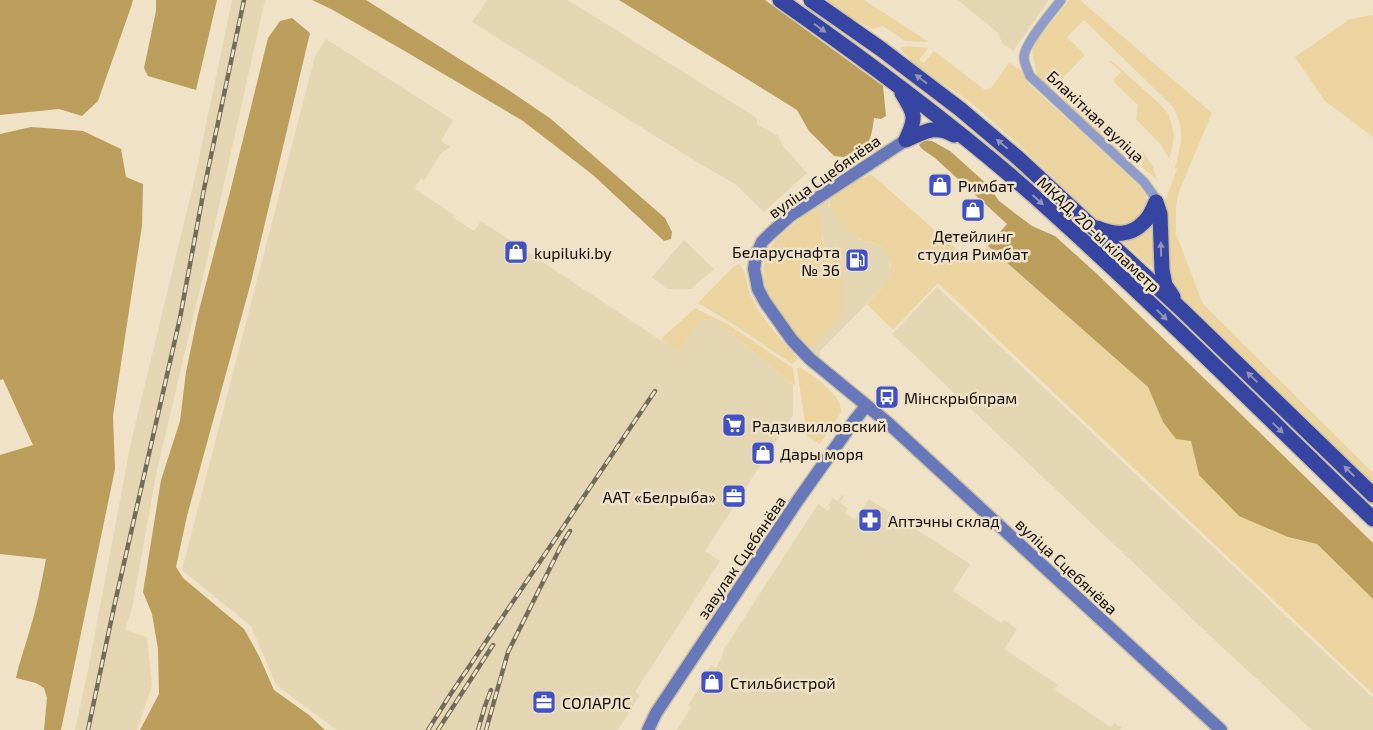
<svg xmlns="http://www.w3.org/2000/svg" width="1373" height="730" viewBox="0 0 1373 730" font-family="'Exo 2',sans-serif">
  <rect width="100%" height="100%" fill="#efe2c6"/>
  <path fill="#e5d6b3" d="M 232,0 L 265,0 L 209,251 L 157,470 L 132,609 L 125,630 L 147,637 L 152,686 L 137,730 L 75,730 L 88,670 L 131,442 L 195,177 Z
    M 487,0 L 568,0 L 757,118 L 757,124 L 778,136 L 784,147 L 807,173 L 764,212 L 735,184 L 697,162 L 472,22 Z
    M 958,0 L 1049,0 L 1013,51 L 1002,43 L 998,33 Z
    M 326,39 L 453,120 L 441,141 L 451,147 L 441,153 L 424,181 L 421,178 L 415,189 L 454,215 L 452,217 L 474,231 L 481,221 L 677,351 L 701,319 L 715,320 L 793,385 L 793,415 L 705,551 L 720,561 L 635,692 L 640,695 L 618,730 L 337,730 L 276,685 L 251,626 L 182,570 L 315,56 Z
    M 835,194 L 830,201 L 828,206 L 830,211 L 859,239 L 878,245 L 884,249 L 889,258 L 891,270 L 890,279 L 886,284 L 820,351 L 819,357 L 805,346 L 808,346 L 841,315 L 842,263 L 824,245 L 818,213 L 810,211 Z
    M 684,240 L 714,269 L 691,289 L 667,289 L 652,277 Z
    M 937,287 L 1373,698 L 1373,730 L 1312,730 L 1221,646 L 892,334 Z
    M 842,495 L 844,496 L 840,503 L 848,508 L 845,513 L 855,520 L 869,499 L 970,564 L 953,591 L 1001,623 L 1004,620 L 1017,629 L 1004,649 L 1058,685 L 1055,690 L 1111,727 L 1114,723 L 1122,727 L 1120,730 L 677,730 L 691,707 L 688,705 L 708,674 L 706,672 L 711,665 L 716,668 L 722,658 L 724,649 L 818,504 L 828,511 L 831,507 L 828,505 L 833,498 L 837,501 Z"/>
  <path fill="#ebd49f" d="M 825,0 L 864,0 L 929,42 L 905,41 L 883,26 L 873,29 L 853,19 Z
    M 1069,0 L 1080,0 L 1212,113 L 1179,191 L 1176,206 L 1176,234 L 1203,304 L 1373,473 L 1373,485 L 1178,295 L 1169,282 L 1164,216 L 1165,201 L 1177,169 L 1175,168 C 1181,142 1186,131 1173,107 L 1084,20 L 1067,37 L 1085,55 L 1056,85 L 1051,88 L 1047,88 L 1038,79 L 1032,52 L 1035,43 Z
    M 1373,15 L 1373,137 L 1325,101 L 1295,57 L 1350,19 Z
    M 907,46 L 928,48 L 919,60 L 924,63 L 934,51 L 985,90 L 991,88 L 1009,63 L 1021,70 L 1030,85 L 1138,184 C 1153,202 1149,208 1135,225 L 1106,229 C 1063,187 1020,145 975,106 C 950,85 919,74 900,48 Z
    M 1108,60 L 1113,62 L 1161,105 L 1169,115 L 1174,134 L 1173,144 L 1169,159 L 1161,145 L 1136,119 L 1138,105 L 1115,83 L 1114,79 L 1121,72 Z
    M 1063,97 L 1125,155 L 1125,159 L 1063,103 Z
    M 1142,150 L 1153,167 L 1157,180 L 1142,167 L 1144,156 Z
    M 871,174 L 971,262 L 988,246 L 1148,387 L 1163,422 L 1191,440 L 1199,475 L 1288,537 L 1317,544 L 1373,599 L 1373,694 L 938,283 L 893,330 L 867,304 C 879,291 897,278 889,259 C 887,254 884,249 880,246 C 874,242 865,242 858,238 C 848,231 839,220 830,211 C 824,193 858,181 871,174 Z
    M 810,211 L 818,213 C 827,225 818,235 824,245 C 828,252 836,258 842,263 L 842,312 L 839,319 L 812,346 L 805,346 C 781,317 745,278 775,241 C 784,230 798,221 810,211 Z
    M 1156,214 L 1155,267 L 1148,265 L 1119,238 Z
    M 739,264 C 747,271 746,286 751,296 C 761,320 782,339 798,359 L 792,364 L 730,322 L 698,303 L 734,266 Z
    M 695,308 L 729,325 L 793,368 L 795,385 L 792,384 L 715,320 L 701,319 L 678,352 L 661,340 L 662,338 Z
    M 800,367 C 814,377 842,394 841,412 L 820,444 L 807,436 L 797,369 Z"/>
  <path fill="#bb9e5c" d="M 0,0 L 133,0 L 131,7 L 98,101 L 82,116 L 59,109 L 0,115 Z
    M 156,0 L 217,0 L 196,90 L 148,76 L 144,68 L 156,11 Z
    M 312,0 L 366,0 L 510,91 L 551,119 L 665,218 L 672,232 L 671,239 L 664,241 L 593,175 L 523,121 L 403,50 L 331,9 Z
    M 619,0 L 765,0 L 883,86 L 886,116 L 881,119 L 874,118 C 871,141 870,144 852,158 L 834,156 L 809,131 L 797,110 Z
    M 292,18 L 310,33 L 251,282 L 187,516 L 176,567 L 183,578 L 244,629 L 259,656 L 274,690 L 309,715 L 325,730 L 140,730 L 159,694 L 158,649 L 152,614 L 143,592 L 161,480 L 180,421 L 186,372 L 198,314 L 230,192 L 268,38 L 280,21 Z
    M 31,127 L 83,131 L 121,149 L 126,177 L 143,184 L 142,226 L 113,416 L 115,469 L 61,730 L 44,730 L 47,698 L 44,688 L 36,683 L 16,678 C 19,663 24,650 28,636 C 36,611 41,585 46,559 L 0,554 L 0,455 L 33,445 L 3,379 L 0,380 L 0,134 Z
    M 924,140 L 932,141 L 950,151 L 989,186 L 999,201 L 1032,226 L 1055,236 L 1096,273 L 1373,543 L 1373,599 L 1317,544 L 1288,537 L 1239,516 L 1199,475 L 1191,441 L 1176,439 L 1163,422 L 1148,387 L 988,246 L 1007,224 L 935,158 L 922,149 L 919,145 Z"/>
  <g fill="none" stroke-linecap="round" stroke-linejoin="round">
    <g stroke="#cbc0a7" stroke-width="11">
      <path id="street" d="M 1061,0 C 1052,12 1024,44 1024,57 C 1024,64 1028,70 1030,76 L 1144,182 L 1154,196 L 1156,202"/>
    </g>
    <g stroke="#cbc0a7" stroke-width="15">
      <path id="secondary" d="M 906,140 L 790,216 L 770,234 L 762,242 L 756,256 L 754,269 L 758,289 L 765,302 L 792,340 L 810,359 L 888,423 L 1221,730
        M 648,730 L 656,713 L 798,500 L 854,421 L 866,406"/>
    </g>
    <g stroke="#cbc0a7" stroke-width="18">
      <path id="highway" d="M 780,0 C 867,61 954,125 1034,196 C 1150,300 1261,411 1373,519
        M 811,0 L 881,49 L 960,109 L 1018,158 L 1182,310 L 1373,495
        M 902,93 C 915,114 917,117 906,140
        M 906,140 C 924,132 935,124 954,135
        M 1156,202 L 1160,214 L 1162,270 L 1165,285 L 1173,297
        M 1097,228 C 1114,235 1130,237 1144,222 C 1150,217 1153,209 1156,202"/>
    </g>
    <use href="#street" stroke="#8f9cc9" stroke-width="9"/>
    <use href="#secondary" stroke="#6778ba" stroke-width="12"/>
    <use href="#highway" stroke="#3644a2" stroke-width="15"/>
    <g stroke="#736b5a" stroke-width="4.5">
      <path id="rail" d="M 88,730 L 114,607 L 180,318 L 204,189 L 244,0
        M 428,730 L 450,695 L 655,391
        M 438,730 L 493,645
        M 478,730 L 485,706 L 491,690
        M 486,730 L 508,652 L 562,544 L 570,531"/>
    </g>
    <use href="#rail" stroke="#efe2c6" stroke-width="2.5" stroke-dasharray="8" stroke-linecap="butt"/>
  </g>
  <defs><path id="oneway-solid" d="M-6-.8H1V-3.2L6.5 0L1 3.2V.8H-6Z" transform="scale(1.25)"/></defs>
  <g fill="#9293b4">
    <use href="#oneway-solid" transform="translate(820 28) rotate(35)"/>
    <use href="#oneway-solid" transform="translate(921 79) rotate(-143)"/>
    <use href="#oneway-solid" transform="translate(1002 144) rotate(-140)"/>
    <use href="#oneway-solid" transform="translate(1038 200) rotate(42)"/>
    <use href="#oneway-solid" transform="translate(1161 249) rotate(-91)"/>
    <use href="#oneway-solid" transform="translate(1162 315) rotate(44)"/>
    <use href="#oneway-solid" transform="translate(1252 377) rotate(-136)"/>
    <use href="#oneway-solid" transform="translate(1278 428) rotate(44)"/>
    <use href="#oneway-solid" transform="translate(1349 471) rotate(-135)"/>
  </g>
  <defs>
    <g id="shop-square" transform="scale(1.25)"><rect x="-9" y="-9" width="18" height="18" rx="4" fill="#4150c4" stroke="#efe2c6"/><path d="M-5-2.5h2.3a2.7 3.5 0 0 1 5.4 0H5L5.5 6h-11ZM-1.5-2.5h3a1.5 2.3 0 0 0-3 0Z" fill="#fff"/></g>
    <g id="fuel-square" transform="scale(1.25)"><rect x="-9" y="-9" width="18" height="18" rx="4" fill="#4150c4" stroke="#efe2c6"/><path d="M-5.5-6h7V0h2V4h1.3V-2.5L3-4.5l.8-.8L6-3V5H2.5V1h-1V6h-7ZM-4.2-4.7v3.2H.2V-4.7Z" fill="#fff"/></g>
    <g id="bus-square" transform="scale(1.25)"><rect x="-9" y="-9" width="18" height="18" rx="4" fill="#4150c4" stroke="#efe2c6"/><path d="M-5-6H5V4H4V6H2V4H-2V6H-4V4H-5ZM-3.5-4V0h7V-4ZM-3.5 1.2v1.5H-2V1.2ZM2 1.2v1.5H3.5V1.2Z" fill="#fff"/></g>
    <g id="supermarket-square" transform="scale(1.25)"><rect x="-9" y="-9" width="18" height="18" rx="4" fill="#4150c4" stroke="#efe2c6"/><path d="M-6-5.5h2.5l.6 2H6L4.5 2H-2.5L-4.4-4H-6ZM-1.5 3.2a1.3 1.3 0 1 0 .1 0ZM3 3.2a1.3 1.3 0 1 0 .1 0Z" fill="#fff"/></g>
    <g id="office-square" transform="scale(1.25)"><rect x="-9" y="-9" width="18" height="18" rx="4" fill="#4150c4" stroke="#efe2c6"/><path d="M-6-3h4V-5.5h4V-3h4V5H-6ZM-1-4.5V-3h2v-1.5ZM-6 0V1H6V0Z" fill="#fff"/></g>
    <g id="pharmacy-square" transform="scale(1.25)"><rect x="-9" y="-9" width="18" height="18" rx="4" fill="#4150c4" stroke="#efe2c6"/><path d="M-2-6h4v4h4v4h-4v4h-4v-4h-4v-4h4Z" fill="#fff"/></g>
  </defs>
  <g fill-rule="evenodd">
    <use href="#shop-square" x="940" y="185"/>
    <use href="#shop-square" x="973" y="210"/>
    <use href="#shop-square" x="516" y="252"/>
    <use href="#fuel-square" x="857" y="260"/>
    <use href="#bus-square" x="887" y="397"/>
    <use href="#supermarket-square" x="734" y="425"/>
    <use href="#shop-square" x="763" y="453"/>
    <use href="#office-square" x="734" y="496"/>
    <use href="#pharmacy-square" x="870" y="520"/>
    <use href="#shop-square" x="712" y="682"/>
    <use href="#office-square" x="544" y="702"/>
  </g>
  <g text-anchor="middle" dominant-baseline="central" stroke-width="5" stroke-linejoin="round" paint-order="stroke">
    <g font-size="16" fill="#110c04" stroke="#efe2c6">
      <text transform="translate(1096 116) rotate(43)">Блакітная вуліца</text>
      <text transform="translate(824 176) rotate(-35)">вуліца Сцебянёва</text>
      <text transform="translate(1099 234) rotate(43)">МКАД, 20-ы кіламетр</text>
      <text transform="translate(741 557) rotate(-56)">завулак Сцебянёва</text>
      <text transform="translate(1067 566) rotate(43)">вуліца Сцебянёва</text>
    </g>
    <g font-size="16" fill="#110c04" stroke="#efe2c6" text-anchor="start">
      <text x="958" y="185">Римбат</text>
      <text x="973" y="235" text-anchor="middle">Детейлинг<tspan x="973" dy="18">студия Римбат</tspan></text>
      <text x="840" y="251" text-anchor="end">Беларуснафта<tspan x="840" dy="18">№ 36</tspan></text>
      <text x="534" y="252">kupiluki.by</text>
      <text x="904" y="397">Мінскрыбпрам</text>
      <text x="752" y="425">Радзивилловский</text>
      <text x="780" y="453">Дары моря</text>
      <text x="716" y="496" text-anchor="end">ААТ «Белрыба»</text>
      <text x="888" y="520">Аптэчны склад</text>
      <text x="730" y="682">Стильбистрой</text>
      <text x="562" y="702">СОЛАРЛС</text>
    </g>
  </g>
</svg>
